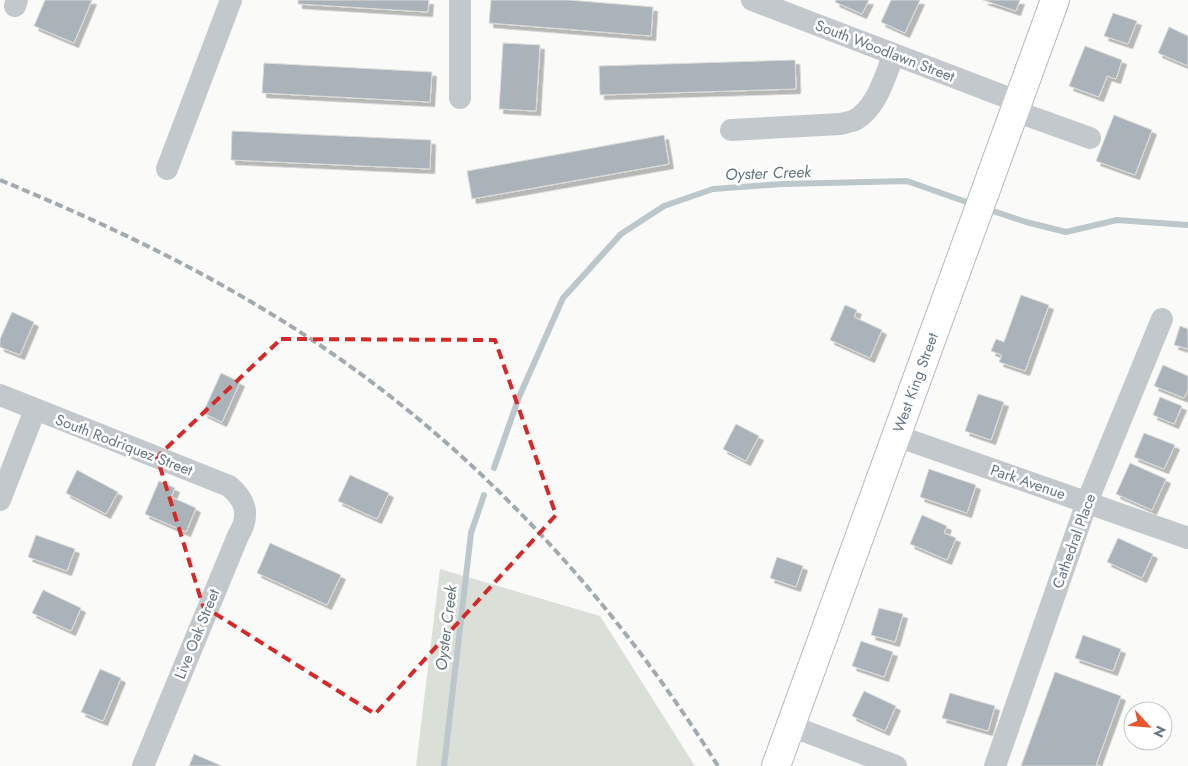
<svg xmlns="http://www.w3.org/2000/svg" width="1188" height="766" viewBox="0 0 1188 766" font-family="Jost,sans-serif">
  <defs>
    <filter id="shadow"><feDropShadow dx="4.5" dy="4.5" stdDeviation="0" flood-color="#0004"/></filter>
  </defs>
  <rect width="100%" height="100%" fill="#fafaf8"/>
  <path fill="#dadfd7" d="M 440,569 L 600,616 L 695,766 L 416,766 Z"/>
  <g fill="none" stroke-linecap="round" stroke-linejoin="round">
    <path stroke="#bbc7cb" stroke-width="6" d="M 987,209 L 1026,222 L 1066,232 L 1117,220 L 1188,225
      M 494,468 L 519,397 L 563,298 L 621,234 L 664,206 L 713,189 L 782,184 L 907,181 L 975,205
      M 444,766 L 471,533 L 484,495"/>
  </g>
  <path fill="#aab3b9" stroke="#dcdcda" filter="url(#shadow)" d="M 45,0 L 92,0 L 74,43 L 34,26 Z
    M 298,0 L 429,0 L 428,12 L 298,4 Z
    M 491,0 L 569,0 L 653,7 L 651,36 L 489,23 Z
    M 836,0 L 869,0 L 862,14 L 835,2 Z
    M 891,0 L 920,0 L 905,33 L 881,22 Z
    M 983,0 L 1020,0 L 1016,11 Z
    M 1113,13 L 1137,21 L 1128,44 L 1104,36 Z
    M 1169,27 L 1188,36 L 1188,66 L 1158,53 Z
    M 503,43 L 540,45 L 536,111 L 499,109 Z
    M 1085,46 L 1122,60 L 1116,79 L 1107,76 L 1099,97 L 1069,86 Z
    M 795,60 L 796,89 L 600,95 L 599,66 Z
    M 264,63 L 432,72 L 430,102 L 262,93 Z
    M 1114,115 L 1152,130 L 1135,175 L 1096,161 Z
    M 232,131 L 431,140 L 430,169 L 231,160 Z
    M 664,135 L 669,164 L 472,199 L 467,171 Z
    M 1021,295 L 1049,305 L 1025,371 L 999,362 L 1002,355 L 991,351 L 996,339 L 1004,342 Z
    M 845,305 L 857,310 L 854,317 L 882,330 L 870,358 L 830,340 Z
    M 12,312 L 34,322 L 20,355 L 0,347 L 0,339 Z
    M 1180,326 L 1188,329 L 1188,349 L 1174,345 Z
    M 1163,365 L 1188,376 L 1188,389 L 1184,398 L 1154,386 Z
    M 221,373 L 240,382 L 222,422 L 203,413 Z
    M 978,394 L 1004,402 L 991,440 L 965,431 Z
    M 1160,397 L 1182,406 L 1174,424 L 1153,415 Z
    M 736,424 L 759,436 L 746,461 L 723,449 Z
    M 1144,433 L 1175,445 L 1164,469 L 1134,457 Z
    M 1130,463 L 1166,479 L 1152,510 L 1116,494 Z
    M 929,469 L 976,485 L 967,513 L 920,497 Z
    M 77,470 L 118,492 L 106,514 L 66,493 Z
    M 350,475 L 389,493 L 377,519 L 338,501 Z
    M 159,481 L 175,488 L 171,497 L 196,508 L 186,532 L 145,514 Z
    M 922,515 L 947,526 L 944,533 L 956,538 L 947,560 L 910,544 Z
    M 36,535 L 75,549 L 67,571 L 28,557 Z
    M 1118,538 L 1153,554 L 1142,578 L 1107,562 Z
    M 270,543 L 341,575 L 327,605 L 257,573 Z
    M 777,557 L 803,566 L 796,587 L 770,578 Z
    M 43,590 L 81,608 L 71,631 L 32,613 Z
    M 879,608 L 903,614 L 895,642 L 871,635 Z
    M 1083,635 L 1121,649 L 1113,671 L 1075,658 Z
    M 861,641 L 893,652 L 884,677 L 852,666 Z
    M 100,669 L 121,678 L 103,721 L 81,712 Z
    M 1055,672 L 1121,696 L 1096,765 L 1100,766 L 1021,766 Z
    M 864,691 L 896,706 L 885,731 L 852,716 Z
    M 950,693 L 995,706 L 988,731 L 942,718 Z
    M 194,754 L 222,766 L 189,766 Z"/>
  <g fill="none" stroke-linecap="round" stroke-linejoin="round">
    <g stroke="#b5babe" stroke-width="30">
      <g id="major">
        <path id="s1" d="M 776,766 L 1055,0"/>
      </g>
    </g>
    <path stroke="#c3c8cc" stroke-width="22" d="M 460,0 L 460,98
      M 752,0 L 1019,102
      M 15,6 L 17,0
      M 1015,111 L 1090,138
      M 731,130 L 840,124 C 844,123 851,122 855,120 C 877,108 885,76 894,54
      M 167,169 L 231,0
      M 0,395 L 229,486 C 247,501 250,516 238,536 L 143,766
      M 897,436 L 1188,538
      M 0,500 L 35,410
      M 791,726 L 896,766
      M 995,766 L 1087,502 L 1162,319"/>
    <use href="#major" stroke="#fff" stroke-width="28"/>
    <path stroke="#a2aab0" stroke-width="4" stroke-dasharray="8 4" stroke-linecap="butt" d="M 0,180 C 92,218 183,260 268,312 C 454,424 603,583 718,766"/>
  </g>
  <path fill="none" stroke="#d62828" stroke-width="4" stroke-dasharray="10 6" stroke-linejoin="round" d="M 281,339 L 495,340 L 556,515 L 375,714 L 203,606 L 157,457 Z"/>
  <g text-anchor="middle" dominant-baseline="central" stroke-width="5" stroke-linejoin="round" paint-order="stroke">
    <g font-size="15" fill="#657683" stroke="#fff">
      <text transform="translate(885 51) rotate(21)">South Woodlawn Street</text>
      <text stroke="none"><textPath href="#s1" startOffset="408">West King Street</textPath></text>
      <text transform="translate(124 445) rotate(21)">South Rodriquez Street</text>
      <text transform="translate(1028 482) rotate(19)">Park Avenue</text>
      <text transform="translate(1074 541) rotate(-70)">Cathedral Place</text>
      <text transform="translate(197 634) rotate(-68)">Live Oak Street</text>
    </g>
    <g font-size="16" font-style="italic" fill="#60757c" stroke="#fff">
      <text transform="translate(768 173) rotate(-2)">Oyster Creek</text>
      <text transform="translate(446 628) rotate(-83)">Oyster Creek</text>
    </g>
  </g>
  <g transform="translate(1148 726) rotate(116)"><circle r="24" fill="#ffffff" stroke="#c1c8cd"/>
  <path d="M0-4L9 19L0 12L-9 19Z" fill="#e4572e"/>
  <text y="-8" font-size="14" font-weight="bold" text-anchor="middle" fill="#657683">N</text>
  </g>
</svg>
